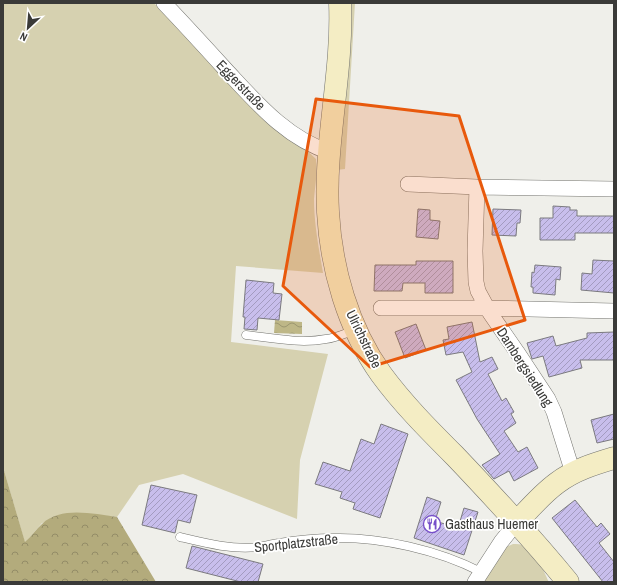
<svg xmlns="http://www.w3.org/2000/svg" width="617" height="585" viewBox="0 0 617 585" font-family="'Archivo Narrow',sans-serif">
  <defs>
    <pattern id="forest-crowns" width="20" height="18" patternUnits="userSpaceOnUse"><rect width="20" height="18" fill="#b3ab7c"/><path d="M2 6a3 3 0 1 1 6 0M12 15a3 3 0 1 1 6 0" fill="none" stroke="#938c67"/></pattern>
    <pattern id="water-waves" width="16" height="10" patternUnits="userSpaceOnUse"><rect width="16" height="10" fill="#beb787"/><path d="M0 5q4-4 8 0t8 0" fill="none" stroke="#9b966f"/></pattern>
    <pattern id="building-hatch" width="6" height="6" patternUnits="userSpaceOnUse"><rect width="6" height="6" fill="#c8beec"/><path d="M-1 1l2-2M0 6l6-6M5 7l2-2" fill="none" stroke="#a39bc0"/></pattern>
  </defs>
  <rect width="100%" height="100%" fill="#efefea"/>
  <path fill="#d6d1b0" d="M 3,3 L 154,3 L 196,46 L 316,159 C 318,173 315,185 314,199 C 314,224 319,249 323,273 L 236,266 L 231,342 L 328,354 L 300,460 L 297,519 L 183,474 L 139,485 L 117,517 L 88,514 L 42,523 L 25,543 L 3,467 Z
    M 347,3 L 355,3 L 345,169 L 336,170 Z
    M 513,544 C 535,542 541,566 549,582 L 482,582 L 506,547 Z"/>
  <path fill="url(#forest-crowns)" d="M 3,467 L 25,542 C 31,537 36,529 42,524 C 61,506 93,514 117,517 L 156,582 L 3,582 Z"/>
  <path fill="url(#water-waves)" d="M 275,320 L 302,322 L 302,334 L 274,333 Z"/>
  <path fill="url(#building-hatch)" stroke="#7b7a7f" d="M 553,206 L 570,207 L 570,210 L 577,210 L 577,216 L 614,216 L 614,233 L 575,233 L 575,240 L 540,240 L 540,218 L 553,218 Z
    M 418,209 L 430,210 L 430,220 L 440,221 L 438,239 L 416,237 Z
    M 493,209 L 521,210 L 520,223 L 517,223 L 516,236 L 492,235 Z
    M 593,260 L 614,261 L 614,293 L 581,290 L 582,273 L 592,274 Z
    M 416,261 L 453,261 L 453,293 L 425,293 L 425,283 L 403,283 L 402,291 L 374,291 L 375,265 L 416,265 Z
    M 535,265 L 561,267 L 560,280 L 556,279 L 555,295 L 533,293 L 533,287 L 531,287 L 532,272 L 534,273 Z
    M 246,280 L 274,283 L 273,293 L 282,294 L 279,320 L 258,318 L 257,330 L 244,329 L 245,317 L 243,317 Z
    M 472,322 L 480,362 L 492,357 L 498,369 L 488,374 L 502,401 L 506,398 L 514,412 L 511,414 L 516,423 L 504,431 L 518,452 L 527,447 L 538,468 L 514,481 L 509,471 L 494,479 L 482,465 L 500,454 L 477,419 L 456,380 L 472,372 L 463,352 L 446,355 L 443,340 L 449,339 L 447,327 Z
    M 416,324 L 426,350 L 405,358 L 395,332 Z
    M 614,332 L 614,360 L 580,360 L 582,368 L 549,377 L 543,356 L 532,359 L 527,343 L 553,336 L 556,346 L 587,338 L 587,333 Z
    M 614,414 L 614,439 L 597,443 L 591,420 Z
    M 381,424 L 408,434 L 380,518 L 353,509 L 355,503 L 340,498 L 342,492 L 315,484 L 323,462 L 350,471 L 361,439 L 374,444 Z
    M 151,485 L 197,495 L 190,523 L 178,520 L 175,533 L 142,525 Z
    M 427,497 L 441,502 L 435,521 L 458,528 L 464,508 L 478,512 L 464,555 L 414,538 Z
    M 575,500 L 597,527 L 601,523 L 610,534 L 599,543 L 614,562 L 614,582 L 603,582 L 552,518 Z
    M 192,546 L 263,564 L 258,582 L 241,582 L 186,568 Z"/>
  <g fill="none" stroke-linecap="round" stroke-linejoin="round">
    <g stroke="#74746f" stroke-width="9">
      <path id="lane" d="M 246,335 C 272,338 300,344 326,339 C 336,338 346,333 355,330
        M 180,537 C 205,543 232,550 258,547 C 265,546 272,544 279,543 C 297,540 315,538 334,538 C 381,537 438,550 481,572"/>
    </g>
    <g stroke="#74746f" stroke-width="16">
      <path id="street" d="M 164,3 C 185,25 206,48 226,70 C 256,102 287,139 330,152
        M 408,184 L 477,187 L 614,189
        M 477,187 L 475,251 L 476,282 L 478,291 L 490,313 L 517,352 L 548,399 L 554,412 L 573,473
        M 381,308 L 487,308 L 614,311
        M 475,582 L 501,542 L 517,522"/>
    </g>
    <g stroke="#74746f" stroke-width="23">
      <path id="secondary" d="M 340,3 C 343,73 324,142 328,212 C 331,268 348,328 381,374 C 403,404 429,430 455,456 C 494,497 532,538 568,582
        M 517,522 C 530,508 542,494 557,483 C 574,470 594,464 614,458"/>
    </g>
    <use href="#lane" stroke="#fff" stroke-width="8"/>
    <use href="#street" stroke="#fff" stroke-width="15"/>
    <use href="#secondary" stroke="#f4edc4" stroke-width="22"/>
  </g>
  <path fill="#e8590c" fill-opacity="0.2" stroke="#e8590c" stroke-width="3" stroke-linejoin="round" d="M 316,99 L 459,116 L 525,320 L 370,367 L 283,286 Z"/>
  <defs>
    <g id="restaurant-ring" transform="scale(0.9)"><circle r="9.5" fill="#fff" stroke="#7750c9" stroke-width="1.5"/><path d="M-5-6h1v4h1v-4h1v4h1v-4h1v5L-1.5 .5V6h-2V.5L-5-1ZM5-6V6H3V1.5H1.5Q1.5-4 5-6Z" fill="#7750c9"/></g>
  </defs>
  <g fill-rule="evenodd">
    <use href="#restaurant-ring" x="432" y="524"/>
  </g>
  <g text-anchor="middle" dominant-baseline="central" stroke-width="3.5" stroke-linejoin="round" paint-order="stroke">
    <g font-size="14" fill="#3a3a38" stroke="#fff">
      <text transform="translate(241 85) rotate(46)">Eggerstraße</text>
      <text transform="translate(364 339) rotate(64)">Ulrichstraße</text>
      <text transform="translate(525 367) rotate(57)">Dambergsiedlung</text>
      <text transform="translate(296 543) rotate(-6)">Sportplatzstraße</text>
    </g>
    <g font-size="14" fill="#3a3a38" stroke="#fff" text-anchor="start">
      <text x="445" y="524">Gasthaus Huemer</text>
    </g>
  </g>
  <rect width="617" height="585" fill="none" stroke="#3a3a38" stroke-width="8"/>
  <g transform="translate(28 28) rotate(206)" stroke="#ffffff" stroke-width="3" paint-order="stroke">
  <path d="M0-3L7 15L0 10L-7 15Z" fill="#3a3a38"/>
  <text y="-6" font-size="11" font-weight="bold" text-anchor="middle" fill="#3a3a38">N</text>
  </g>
</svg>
